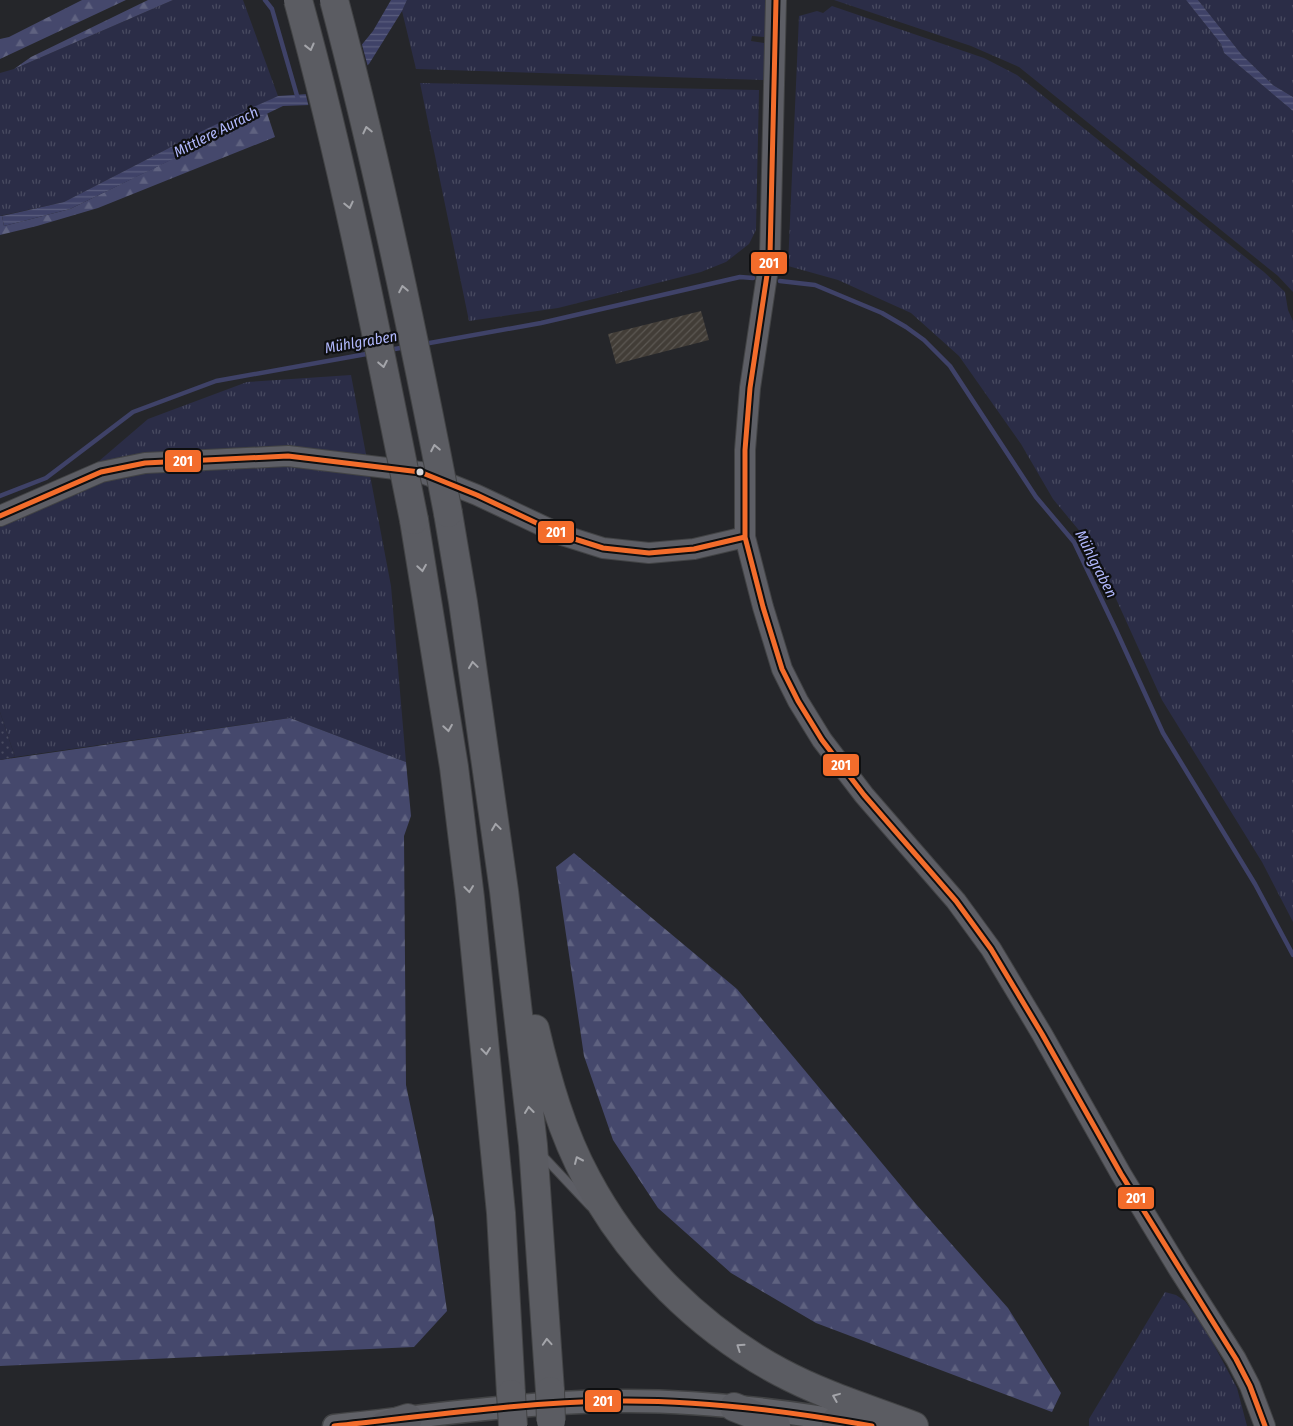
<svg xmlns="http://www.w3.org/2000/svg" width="1293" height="1426" viewBox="0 0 1293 1426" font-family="'Fira Sans Condensed',sans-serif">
  <defs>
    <pattern id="grass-tufts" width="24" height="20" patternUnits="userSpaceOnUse" patternTransform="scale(1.25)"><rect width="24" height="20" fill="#2b2d47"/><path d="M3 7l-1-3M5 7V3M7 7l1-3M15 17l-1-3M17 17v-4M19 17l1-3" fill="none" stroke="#494b61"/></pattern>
    <pattern id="forest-firs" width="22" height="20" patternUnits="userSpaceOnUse" patternTransform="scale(1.25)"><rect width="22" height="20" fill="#45486c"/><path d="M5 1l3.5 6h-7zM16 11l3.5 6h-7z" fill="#5f6280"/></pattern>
    <pattern id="garden-dots" width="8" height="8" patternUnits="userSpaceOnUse" patternTransform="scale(1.25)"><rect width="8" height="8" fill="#2b2d47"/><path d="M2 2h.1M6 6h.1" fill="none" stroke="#494b61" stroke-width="1.8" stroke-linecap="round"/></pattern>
    <pattern id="water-rules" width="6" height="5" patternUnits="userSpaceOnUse" patternTransform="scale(1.25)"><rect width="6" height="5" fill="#3f4268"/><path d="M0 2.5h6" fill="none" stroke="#5a5d7d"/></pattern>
    <pattern id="building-hatch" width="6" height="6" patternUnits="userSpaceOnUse" patternTransform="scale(1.25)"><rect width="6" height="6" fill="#423d37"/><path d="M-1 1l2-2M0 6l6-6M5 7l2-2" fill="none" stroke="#5c5853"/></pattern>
  </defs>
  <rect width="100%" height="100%" fill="#25262a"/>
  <path fill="url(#grass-tufts)" d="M 173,0 L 243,0 L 278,96 L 202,131 L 64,202 L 0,216 L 0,73 L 14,69 Z
    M 407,0 L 769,0 L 768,32 L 764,37 L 752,36 L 751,41 L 764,43 L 769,48 L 768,77 L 763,80 L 416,69 L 402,11 Z
    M 834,0 L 1186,0 L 1221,44 L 1224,53 L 1293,111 L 1293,292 L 1278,276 L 1019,67 L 971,46 Z
    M 1198,0 L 1293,0 L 1293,97 L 1273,85 L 1242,55 Z
    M 832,6 L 984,58 L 1017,75 L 1264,272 L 1285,292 L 1288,310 L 1293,321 L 1293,922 L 1262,862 L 1162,700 L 1092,546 L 1053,499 L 1021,444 L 959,356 L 911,313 L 838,280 L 788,266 L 799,16 L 817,11 L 823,13 Z
    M 420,83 L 759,90 L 756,230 L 749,244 L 726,262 L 701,272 L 558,308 L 469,321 Z
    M 351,375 L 391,586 L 406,762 L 290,718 L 15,757 L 0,712 L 0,521 L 57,497 L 148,419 L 247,382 Z
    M 1165,1292 L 1176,1295 L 1185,1301 L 1207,1332 L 1237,1388 L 1247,1426 L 1089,1426 L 1089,1419 Z"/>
  <path fill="url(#forest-firs)" d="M 82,0 L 126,0 L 0,59 L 0,39 L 9,37 Z
    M 148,0 L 173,0 L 14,69 L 31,57 Z
    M 267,113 L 275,137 L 98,208 L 37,226 L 0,235 L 0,216 L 2,216 L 4,226 L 70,209 Z
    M 290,718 L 406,762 L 411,816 L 404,836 L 406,1085 L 434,1219 L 447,1311 L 414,1347 L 0,1366 L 0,760 Z
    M 574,853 L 737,989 L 916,1204 L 1008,1308 L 1061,1393 L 1052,1412 L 816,1323 L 731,1273 L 658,1208 L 613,1140 L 584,1056 L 556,867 Z"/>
  <path fill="url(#garden-dots)" d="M 0,712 L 15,757 L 0,760 Z"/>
  <path fill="url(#water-rules)" d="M 391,0 L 407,0 L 402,11 L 369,64 L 332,91 L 310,105 L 283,106 L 70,209 L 4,226 L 2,216 L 64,202 L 202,131 L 251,108 L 278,96 L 308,94 L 346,64 L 373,31 Z
    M 1186,0 L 1198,0 L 1242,55 L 1273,85 L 1293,97 L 1293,111 L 1224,53 L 1221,44 Z"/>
  <path fill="#25262a" d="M 361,41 L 368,67 L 334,93 L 309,108 L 305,91 L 344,62 Z"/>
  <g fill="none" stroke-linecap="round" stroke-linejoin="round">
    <path stroke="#3f4268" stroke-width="4.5" d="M 265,0 L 272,9 L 298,99
      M 780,281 L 815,285 L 882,313 L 906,327 L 924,340 L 950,366 L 1036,497 L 1074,542 L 1116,630 L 1163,733 L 1255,884 L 1293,955
      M 424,344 L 541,323 L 740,277 L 753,278
      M 389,350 L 406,347
      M 0,496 L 46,478 L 133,412 L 216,381 L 372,353"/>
  </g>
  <path fill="url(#building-hatch)" d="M 701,311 L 709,340 L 616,364 L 608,334 Z"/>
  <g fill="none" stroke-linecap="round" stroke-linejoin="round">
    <g stroke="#424345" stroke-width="10">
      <path id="service" d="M 542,1155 L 590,1206"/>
    </g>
    <g stroke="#424345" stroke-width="22">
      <path id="tertiary" d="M 776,0 L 770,255 L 750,388 L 745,450 L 745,537 L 763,607 L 782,669 L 798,701 L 822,740 L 864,795 L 956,901 L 991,949 L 1042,1034 L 1121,1174 L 1178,1268 L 1236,1359 L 1250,1386 L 1265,1426
        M 0,516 L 101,472 L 145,463 L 288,456 L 420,472 L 477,495 L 562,535 L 603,548 L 649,553 L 694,549 L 745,537"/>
    </g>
    <g stroke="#424345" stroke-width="25">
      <path id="secondary" d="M 334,1426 C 428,1416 522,1402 617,1401 C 702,1400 789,1411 872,1426"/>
    </g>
    <g stroke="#424345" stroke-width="30">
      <path id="motorway" d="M 448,513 L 463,602 L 504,891 L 533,1145 L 550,1391
        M 414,520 L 454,767 L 470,898 L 501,1213 L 511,1394
        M 535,1029 C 547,1080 562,1133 587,1179 C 630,1260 700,1329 780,1372 C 823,1395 869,1409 914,1426
        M 734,1407 L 767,1420 L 776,1426
        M 383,1426 L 408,1418
        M 836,1426 L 837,1420"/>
    </g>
    <use href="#service" stroke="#5d5e65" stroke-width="8"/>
    <use href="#tertiary" stroke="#5d5e65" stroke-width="20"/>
    <use href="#secondary" stroke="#606167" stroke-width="22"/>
    <use href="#motorway" stroke="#5b5c62" stroke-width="28"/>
    <g stroke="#424345" stroke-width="30" stroke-linecap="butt">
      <path id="motorway-bridge" d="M 298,0 C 345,171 379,346 414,520
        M 334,0 C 379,170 415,341 448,513
        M 550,1391 L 551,1421
        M 511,1394 L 513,1426"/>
    </g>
    <use href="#motorway-bridge" stroke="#5b5c62" stroke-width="28"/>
    <g stroke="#0e0f11" stroke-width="9">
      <path id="bus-1" d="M 776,0 L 770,255 L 750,388 L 745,450 L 745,537 L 763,607 L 782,669 L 798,701 L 822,740 L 864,795 L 956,901 L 991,949 L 1042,1034 L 1121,1174 L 1236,1359 L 1250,1386 L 1265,1426
        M 0,516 L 101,472 L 145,463 L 288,456 L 420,472 L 477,495 L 562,535 L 603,548 L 649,553 L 694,549 L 745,537
        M 334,1426 C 428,1416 522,1402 616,1401 C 702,1400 788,1411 872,1426"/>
    </g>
    <use href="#bus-1" stroke="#f36c2b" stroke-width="5"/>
  </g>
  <defs><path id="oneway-chevron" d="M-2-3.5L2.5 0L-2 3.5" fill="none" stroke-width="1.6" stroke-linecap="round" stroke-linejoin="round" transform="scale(1.25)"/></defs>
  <g stroke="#a4a5aa">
    <use href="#oneway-chevron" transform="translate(310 47) rotate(76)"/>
    <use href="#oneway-chevron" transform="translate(367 130) rotate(-103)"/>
    <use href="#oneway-chevron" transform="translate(349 205) rotate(77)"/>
    <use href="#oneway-chevron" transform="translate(403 289) rotate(-101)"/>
    <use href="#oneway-chevron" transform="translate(383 364) rotate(79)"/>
    <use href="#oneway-chevron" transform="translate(435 448) rotate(-101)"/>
    <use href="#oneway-chevron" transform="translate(422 568) rotate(81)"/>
    <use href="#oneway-chevron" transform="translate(473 665) rotate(-98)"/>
    <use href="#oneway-chevron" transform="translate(448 728) rotate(81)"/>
    <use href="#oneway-chevron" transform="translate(496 827) rotate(-98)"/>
    <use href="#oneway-chevron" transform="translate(469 889) rotate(83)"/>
    <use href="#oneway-chevron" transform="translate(486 1051) rotate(84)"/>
    <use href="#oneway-chevron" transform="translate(529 1110) rotate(-97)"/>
    <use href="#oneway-chevron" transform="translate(578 1160) rotate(-114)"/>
    <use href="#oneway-chevron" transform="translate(547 1342) rotate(-94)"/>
    <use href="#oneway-chevron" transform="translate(740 1347) rotate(-146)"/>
    <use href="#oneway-chevron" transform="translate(836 1397) rotate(-158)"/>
  </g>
  <circle fill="#d5d6da" stroke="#0e0f11" stroke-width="2" cx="420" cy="472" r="4.5"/>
  <g text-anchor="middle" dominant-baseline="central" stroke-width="4.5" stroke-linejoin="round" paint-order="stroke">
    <g font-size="15" font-style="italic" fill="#b1b8fd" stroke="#0e0f11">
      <text transform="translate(216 132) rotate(-27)">Mittlere Aurach</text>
      <text transform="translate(361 342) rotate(-10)">Mühlgraben</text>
      <text transform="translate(1096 564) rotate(63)">Mühlgraben</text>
    </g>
  </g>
  <g stroke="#0e0f11" stroke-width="2">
    <rect x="750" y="251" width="38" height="24" rx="5" fill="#f36c2b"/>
    <rect x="164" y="449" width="38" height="24" rx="5" fill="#f36c2b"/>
    <rect x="537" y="520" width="38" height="24" rx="5" fill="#f36c2b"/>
    <rect x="822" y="753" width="38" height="24" rx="5" fill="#f36c2b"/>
    <rect x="1117" y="1186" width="38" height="24" rx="5" fill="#f36c2b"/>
    <rect x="584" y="1389" width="38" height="24" rx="5" fill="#f36c2b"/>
  </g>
  <g font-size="14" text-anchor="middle" font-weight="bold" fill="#fff">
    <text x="769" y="268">201</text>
    <text x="183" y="466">201</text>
    <text x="556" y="537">201</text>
    <text x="841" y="770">201</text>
    <text x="1136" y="1203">201</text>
    <text x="603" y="1406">201</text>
  </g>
</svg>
